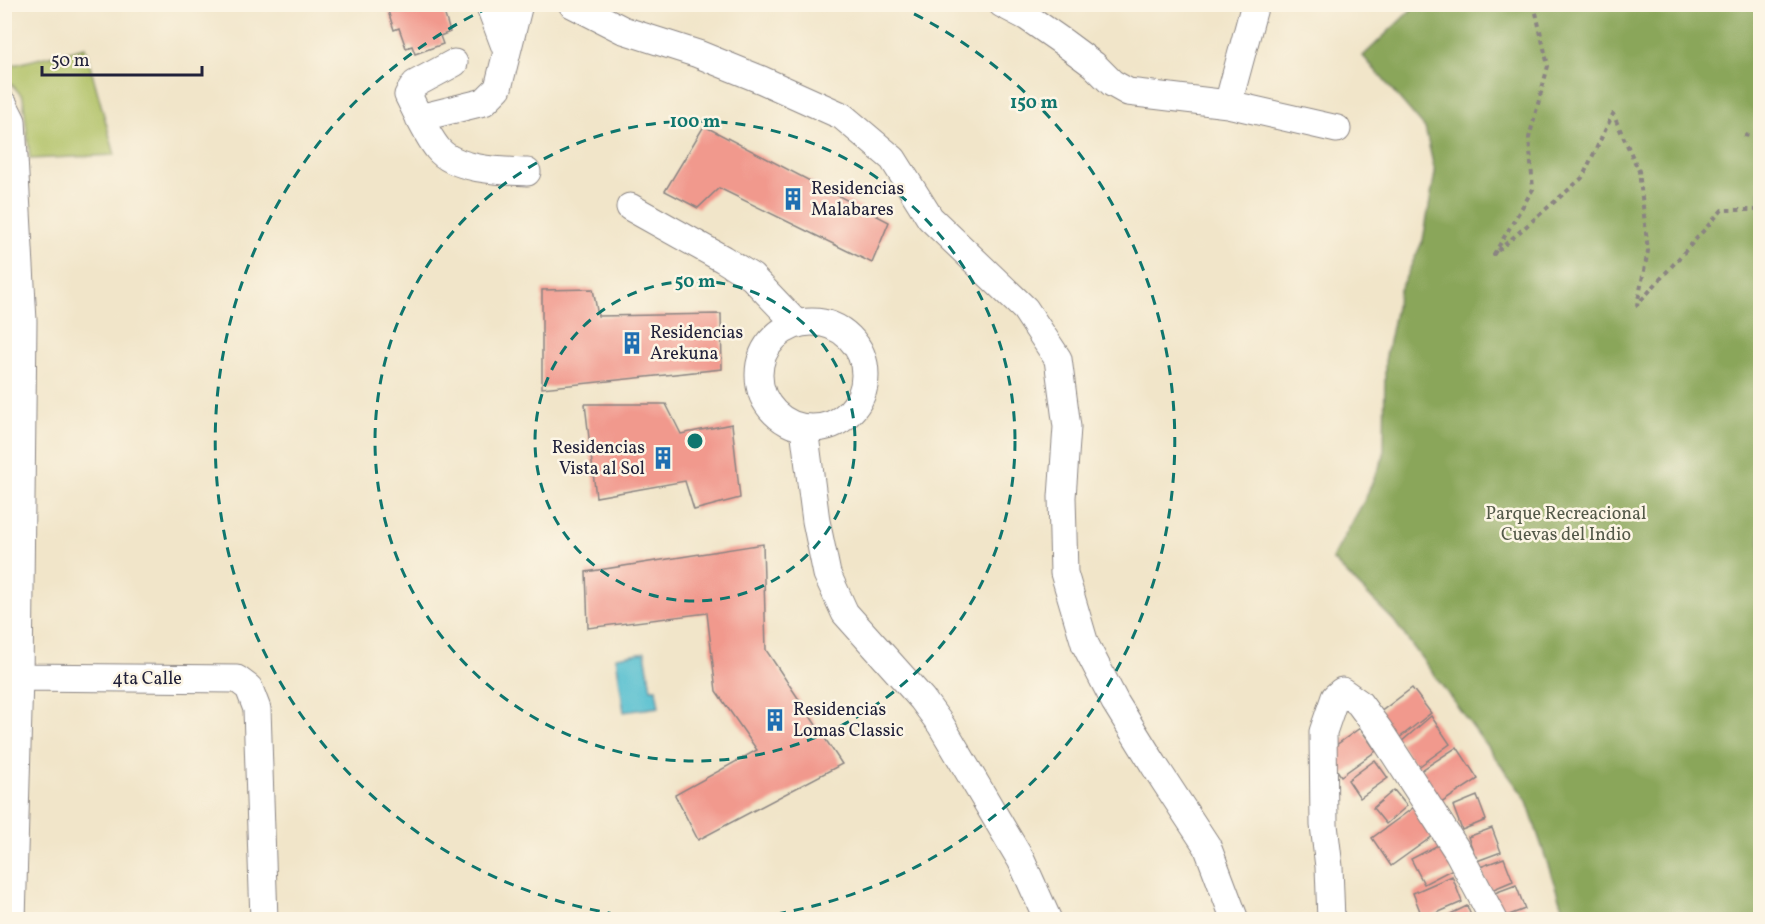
<svg xmlns="http://www.w3.org/2000/svg" width="1765" height="924" viewBox="0 0 1765 924" font-family="Vollkorn,serif">
  <rect width="100%" height="100%" fill="#fcf5e5"/>
  <filter id="ink" filterUnits="userSpaceOnUse"><feTurbulence type="fractalNoise" baseFrequency=".0167" numOctaves="2"/><feDisplacementMap in="SourceGraphic" scale="12" xChannelSelector="R" yChannelSelector="G"/><feConvolveMatrix kernelMatrix="1 2 1 2 8 2 1 2 1" color-interpolation-filters="sRGB"/></filter>
  <filter id="wash" filterUnits="userSpaceOnUse"><feTurbulence type="fractalNoise" baseFrequency=".008" numOctaves="4" result="noise"/><feDisplacementMap in="SourceGraphic" scale="24" xChannelSelector="R" yChannelSelector="G"/><feGaussianBlur stdDeviation="1.35" result="paint"/><feColorMatrix in="noise" values="0 0 0 0 0 0 0 0 0 0 0 0 0 0 0 0 0 1.4 0 .05"/><feComposite in="paint" operator="in"/></filter>
  <g filter="url(#wash)">
    <rect width="100%" height="100%" fill="#f1e5c9"/>
    <path fill="#aec064" stroke="#687150" stroke-width="1.5" d="M 85,47 L 115,155 L 30,159 L 23,97 L 5,77 L 5,67 Z"/>
    <path fill="#8aa65a" stroke="#56644a" stroke-width="1.5" d="M 1416,5 L 1760,5 L 1760,919 L 1566,919 L 1526,799 L 1394,621 L 1332,559 L 1364,501 L 1384,456 L 1385,361 L 1399,292 L 1423,240 L 1435,173 L 1425,128 L 1363,56 Z"/>
    <path fill="#55bfd0" stroke="#3c7086" stroke-width="1.5" d="M 645,652 L 651,689 L 656,689 L 659,707 L 624,712 L 616,657 Z"/>
    <g id="blocks">
      <path fill="#f1998d" d="M 391,4 L 446,4 L 448,10 L 444,12 L 450,32 L 440,36 L 443,44 L 415,54 L 412,46 L 406,48 L 399,28 L 394,30 L 388,11 L 392,10 Z
        M 704,126 L 889,222 L 872,263 L 719,188 L 698,208 L 665,191 Z
        M 593,289 L 598,316 L 721,314 L 722,369 L 542,388 L 542,290 Z
        M 585,404 L 666,404 L 681,434 L 732,424 L 740,498 L 694,510 L 685,481 L 596,497 Z
        M 763,544 L 766,650 L 842,764 L 698,840 L 675,795 L 757,750 L 716,691 L 707,613 L 588,628 L 586,572 Z
        M 1412,688 L 1431,713 L 1394,742 L 1375,716 Z
        M 1431,716 L 1450,744 L 1417,768 L 1400,743 Z
        M 1360,728 L 1376,751 L 1341,776 L 1325,753 Z
        M 1457,747 L 1478,779 L 1435,807 L 1414,775 Z
        M 1375,760 L 1388,778 L 1360,798 L 1348,780 Z
        M 1394,790 L 1407,806 L 1386,824 L 1373,808 Z
        M 1477,796 L 1486,820 L 1462,830 L 1453,806 Z
        M 1417,805 L 1437,833 L 1391,866 L 1372,838 Z
        M 1492,828 L 1501,852 L 1477,861 L 1468,837 Z
        M 1440,844 L 1453,869 L 1424,884 L 1411,859 Z
        M 1504,858 L 1513,881 L 1489,891 L 1480,867 Z
        M 1452,876 L 1462,902 L 1423,919 L 1413,893 Z
        M 1516,885 L 1525,909 L 1501,918 L 1492,894 Z
        M 1467,906 L 1473,920 L 1438,920 Z"/>
    </g>
  </g>
  <g filter="url(#ink)">
    <use href="#blocks" fill-opacity="0" stroke="#8a8482" stroke-width="1.5"/>
    <g fill="none" stroke-linecap="round" stroke-linejoin="round">
      <g stroke="#8a8482" stroke-width="29">
        <path id="minor" d="M 489,4 L 507,52
          M 572,4 L 623,30 L 698,54 L 762,80 L 842,116 L 893,159 L 930,218 L 1025,309 L 1058,359 L 1067,427 L 1062,497 L 1064,573 L 1085,644 L 1115,702 L 1154,765 L 1207,846 L 1235,920
          M 1002,4 L 1027,17 L 1063,42 L 1094,65 L 1112,83 L 1128,92 L 1228,104 L 1337,129
          M 454,63 L 415,84 L 408,95 C 416,111 427,136 438,149 C 455,170 502,171 527,172
          M 1228,104 L 1255,4
          M 4,105 L 12,121 L 23,321 L 19,677 L 12,920
          M 419,118 L 484,102 L 498,88 L 519,4
          M 630,207 L 723,259 L 752,277 L 796,323
          M759 375a53 53 0 1 1 106 0a53 53 0 1 1-106 0Z
          M 804,428 L 816,521 L 827,574 L 845,613 L 922,699 L 941,725 L 1021,860 L 1048,920
          M 19,677 L 237,679 L 249,688 L 257,709 L 264,920
          M 1331,920 L 1329,867 L 1324,825 L 1323,732 L 1335,697 L 1342,691 L 1359,703 L 1379,730 L 1458,852 L 1494,920"/>
      </g>
      <path stroke="#8a8482" stroke-width="4" stroke-dasharray="4.5 4.5" stroke-linecap="butt" d="M 1534,4 L 1548,66 L 1529,138 L 1533,189 L 1494,254 L 1582,178 L 1613,114 L 1639,171 L 1648,251 L 1637,305 L 1722,210 L 1760,210
        M 1744,135 L 1760,138"/>
      <use href="#minor" stroke="#fff" stroke-width="27"/>
    </g>
  </g>
  <g fill="none" stroke="#0f766e" stroke-width="3" stroke-dasharray="10 8">
    <circle cx="695" cy="441" r="160"/>
    <circle cx="695" cy="441" r="320"/>
    <path d="M653 919A480 480 0 0 1 492 6M898 6A480 480 0 0 1 737 919"/>
  </g>
  <defs>
    <g id="building-bare" transform="scale(1.8)"><path d="M-4-6H4V6H1V3H-1V6H-4ZM-2.5-4.3h1.7v1.8h-1.7ZM.8-4.3h1.7v1.8H.8ZM-2.5-1h1.7V.8h-1.7ZM.8-1h1.7V.8H.8Z" fill="#1f6fb2" stroke="#fcf5e5" stroke-width="2.5" paint-order="stroke"/></g>
  </defs>
  <g fill-rule="evenodd">
    <use href="#building-bare" x="793" y="199"/>
    <use href="#building-bare" x="632" y="343"/>
    <use href="#building-bare" x="663" y="458"/>
    <use href="#building-bare" x="775" y="720"/>
  </g>
  <g text-anchor="middle" dominant-baseline="central" stroke-width="5" stroke-linejoin="round" paint-order="stroke">
    <g font-size="18" fill="#22223b" stroke="#fcf5e5" text-anchor="start">
      <text x="811" y="189">Residencias<tspan x="811" dy="21">Malabares</tspan></text>
      <text x="650" y="333">Residencias<tspan x="650" dy="21">Arekuna</tspan></text>
      <text x="645" y="448" text-anchor="end">Residencias<tspan x="645" dy="21">Vista al Sol</tspan></text>
      <text x="793" y="710">Residencias<tspan x="793" dy="21">Lomas Classic</tspan></text>
    </g>
    <g font-size="18" fill="#535949" stroke="#fcf5e5">
      <text x="1566" y="514">Parque Recreacional<tspan x="1566" dy="21">Cuevas del Indio</tspan></text>
    </g>
    <g font-size="18" fill="#22223b" stroke="#fcf5e5">
      <text x="147" y="679">4ta Calle</text>
    </g>
  </g>
  <circle cx="695" cy="441" r="9" fill="#0f766e" stroke="#fcf5e5" stroke-width="3"/>
  <g font-size="18" text-anchor="middle" font-weight="bold" fill="#0f766e" stroke="#fcf5e5" stroke-width="5" stroke-linejoin="round" paint-order="stroke">
    <text x="1034" y="108">150 m</text>
    <text x="695" y="127">100 m</text>
    <text x="695" y="287">50 m</text>
  </g>
  <rect width="1765" height="924" fill="none" stroke="#fcf5e5" stroke-width="24"/>
  <path d="M42 66v9h160v-9" fill="none" stroke="#22223b" stroke-width="3"/>
  <text x="51" y="66" font-size="18" fill="#22223b" stroke="#fcf5e5" stroke-width="4.5" paint-order="stroke">50 m</text>
</svg>
